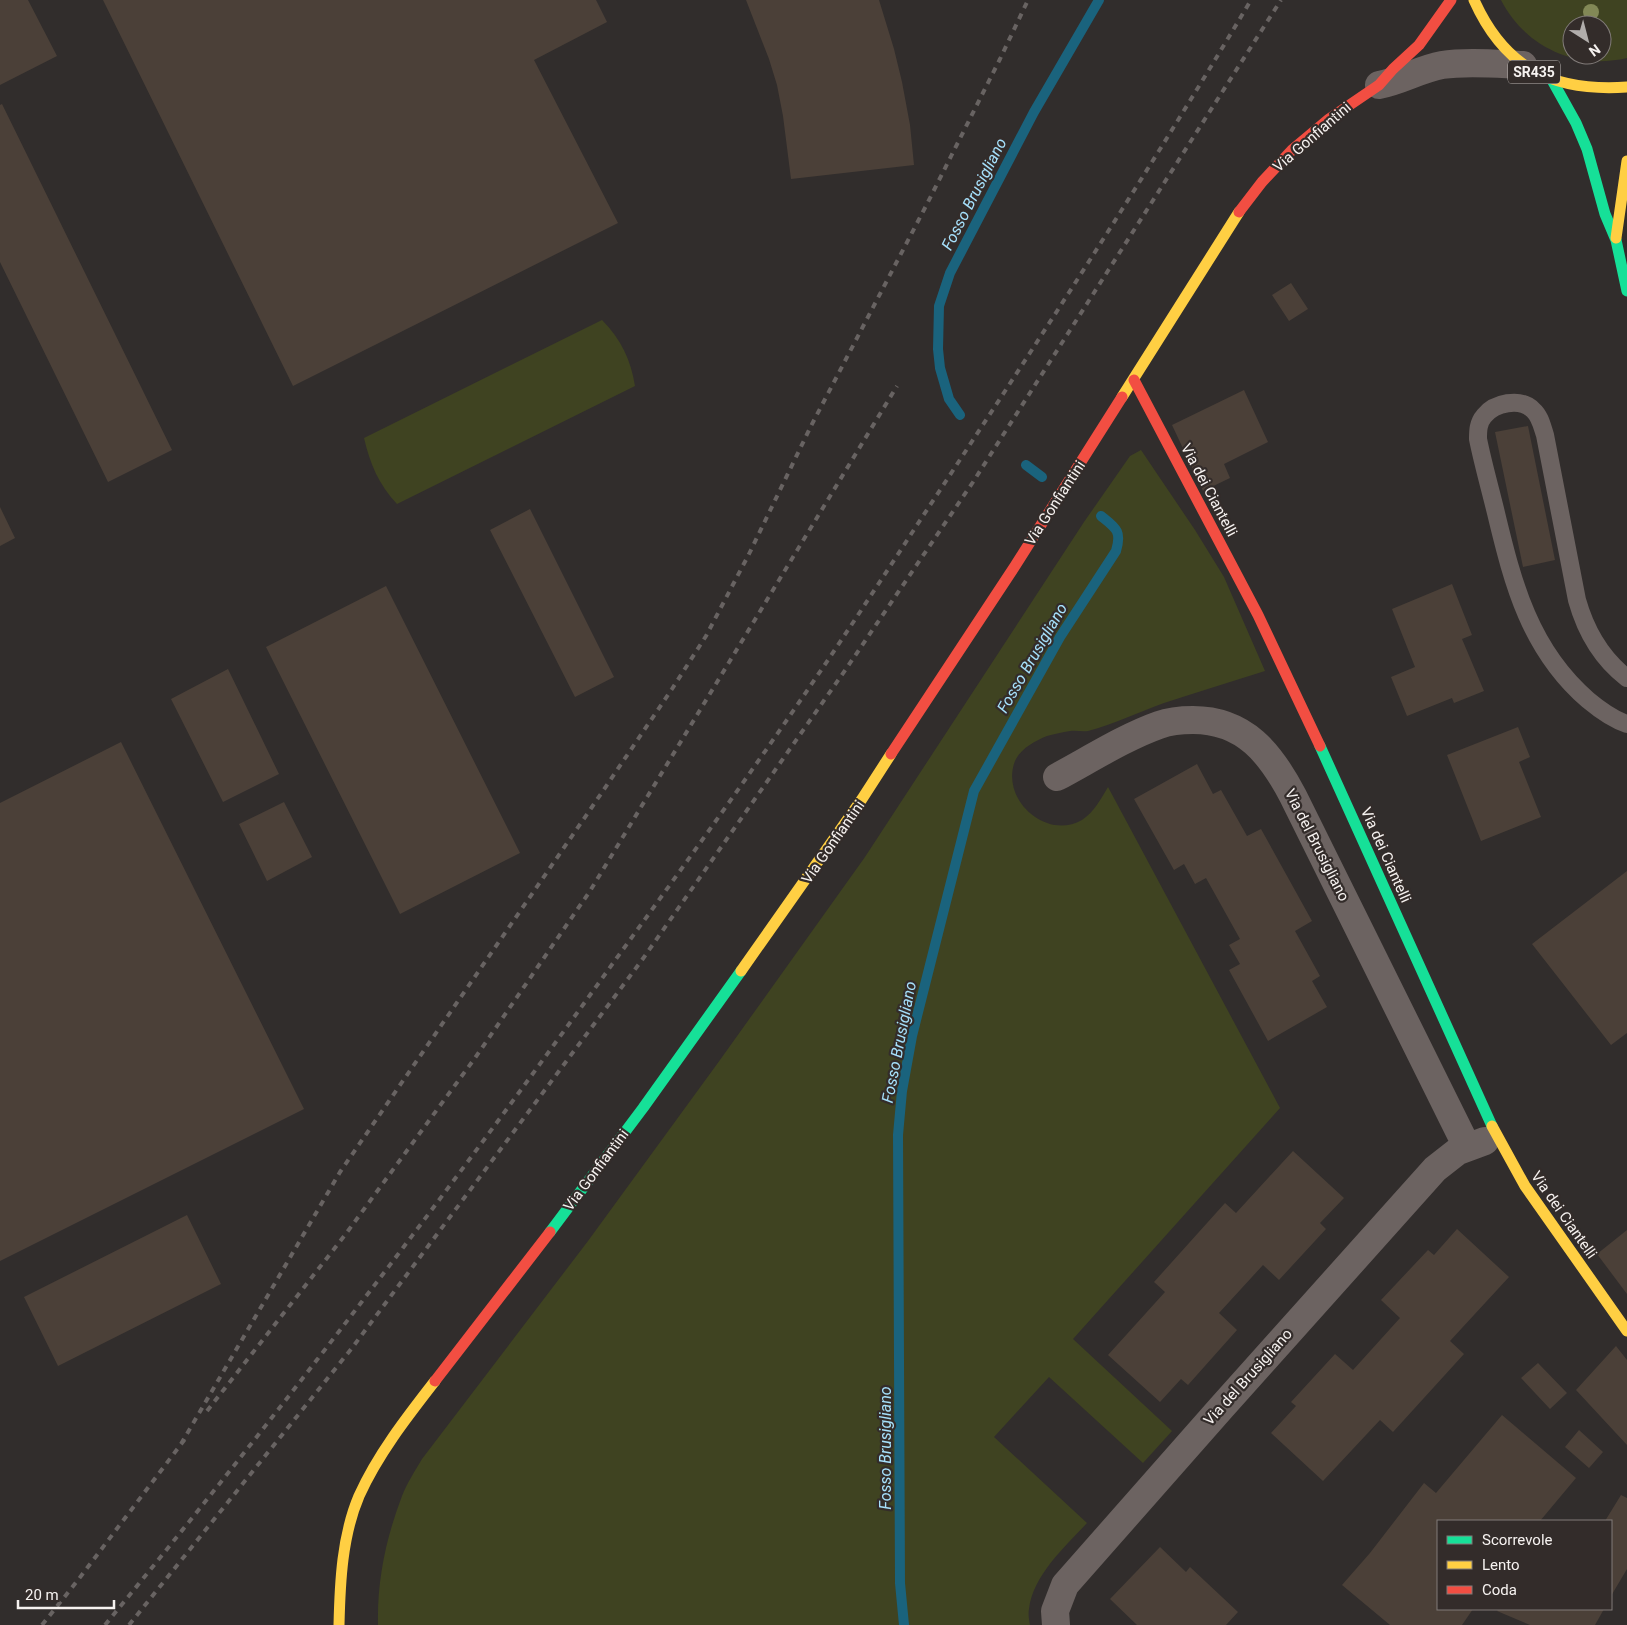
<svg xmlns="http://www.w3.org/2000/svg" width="1627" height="1625" viewBox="0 0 1627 1625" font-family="Roboto,sans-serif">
  <rect width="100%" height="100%" fill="#312d2c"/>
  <path fill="#3f4321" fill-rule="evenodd" d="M 1501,0 L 1627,0 L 1627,58 C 1576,70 1525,47 1501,0 ZM 1572,25 L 1602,25 L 1602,55 L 1572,55 Z
    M 602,320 C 621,339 631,360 635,386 L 397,504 C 379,485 370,464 364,438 Z
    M 1141,450 L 1195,530 L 1224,577 L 1265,671 C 1231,682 1197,692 1164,703 C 1139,712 1114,724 1088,731 C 1082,732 1076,730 1070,731 C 1062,732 1055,734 1047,736 C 1035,741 1021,748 1015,761 C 1000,799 1046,841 1082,820 C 1094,812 1101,799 1108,787 L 1280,1108 L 1073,1339 L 1172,1431 L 1143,1463 L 1049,1377 L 994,1437 L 1087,1523 C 1065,1547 1033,1575 1029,1609 C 1028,1614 1029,1620 1030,1625 L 378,1625 C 377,1580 386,1538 402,1496 C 407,1483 415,1471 422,1459 L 588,1241 L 720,1060 L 865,857 L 1084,522 L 1130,456 Z"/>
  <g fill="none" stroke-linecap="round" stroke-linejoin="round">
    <path stroke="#1a637d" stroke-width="10" d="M 960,415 L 949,399 L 940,368 L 938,349 L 939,306 L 950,273 L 1034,112 L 1099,0
      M 1026,465 L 1042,477
      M 904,1625 L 900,1583 L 898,1135 L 902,1091 L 912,1036 L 974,791 L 1060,637 L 1116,551 C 1122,531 1116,528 1101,516"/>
  </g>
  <path fill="#4b4038" d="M 0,0 L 28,0 L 57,56 L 0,85 Z
    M 103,0 L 596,0 L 607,22 L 534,60 L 618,223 L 293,386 Z
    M 746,0 L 879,0 L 894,49 L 902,82 L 910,125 L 914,165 L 791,179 L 783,116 L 777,85 L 769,59 Z
    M 2,104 L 172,450 L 108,482 L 0,262 L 0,105 Z
    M 1291,283 L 1308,309 L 1289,321 L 1272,295 Z
    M 1244,390 L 1268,442 L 1224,464 L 1230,478 L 1203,491 L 1172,425 Z
    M 1528,426 L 1555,560 L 1523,567 L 1495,432 Z
    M 0,507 L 15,538 L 0,546 Z
    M 530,509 L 614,677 L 575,697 L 490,530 Z
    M 1452,584 L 1472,635 L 1462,639 L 1484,691 L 1454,703 L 1452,698 L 1407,716 L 1391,677 L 1415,667 L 1392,609 Z
    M 386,586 L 520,853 L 400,914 L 266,647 Z
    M 228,669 L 279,774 L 223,802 L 171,699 Z
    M 1518,727 L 1530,757 L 1519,762 L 1541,817 L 1481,841 L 1447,755 Z
    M 121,742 L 304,1109 L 0,1261 L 0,803 Z
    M 1197,764 L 1213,794 L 1221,790 L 1247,836 L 1261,829 L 1312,921 L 1295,931 L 1320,976 L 1312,981 L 1327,1007 L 1268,1041 L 1229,970 L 1240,964 L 1229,945 L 1240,939 L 1206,878 L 1195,884 L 1184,864 L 1174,870 L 1134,799 Z
    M 284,802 L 312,857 L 267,881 L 239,824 Z
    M 1627,871 L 1627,1033 L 1611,1045 L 1532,944 Z
    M 1293,1151 L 1344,1198 L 1320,1223 L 1326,1229 L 1279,1280 L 1263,1265 L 1219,1313 L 1237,1330 L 1188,1385 L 1181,1379 L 1160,1402 L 1108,1355 L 1165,1292 L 1154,1282 L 1225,1203 L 1236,1213 Z
    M 187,1215 L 221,1284 L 58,1366 L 24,1297 Z
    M 1457,1229 L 1509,1277 L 1450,1341 L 1464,1354 L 1393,1432 L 1380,1420 L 1323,1481 L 1271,1433 L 1296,1406 L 1291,1402 L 1335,1354 L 1353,1370 L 1400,1318 L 1381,1300 L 1428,1250 L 1434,1255 Z
    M 1627,1230 L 1627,1294 L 1597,1254 Z
    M 1616,1346 L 1627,1360 L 1627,1445 L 1576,1390 Z
    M 1538,1363 L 1567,1393 L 1550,1409 L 1521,1378 Z
    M 1502,1415 L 1576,1478 L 1540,1521 L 1438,1521 L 1438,1609 L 1473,1609 L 1462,1625 L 1390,1625 L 1342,1585 L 1370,1553 L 1424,1483 L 1436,1493 Z
    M 1579,1430 L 1603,1452 L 1589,1468 L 1565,1447 Z
    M 1621,1495 L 1627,1498 L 1627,1569 L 1611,1596 L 1611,1521 L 1605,1521 Z
    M 1160,1547 L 1186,1572 L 1190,1567 L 1238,1612 L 1226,1625 L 1137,1625 L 1110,1599 Z
    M 1499,1609 L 1604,1609 L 1595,1625 L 1530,1625 L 1497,1611 Z"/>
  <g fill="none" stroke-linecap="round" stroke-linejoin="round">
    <path stroke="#6c6361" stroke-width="18" d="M 1627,678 C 1601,658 1586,632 1577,600 L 1545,435 C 1542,426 1540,416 1533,410 C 1520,397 1494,403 1484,416 C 1478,423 1478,431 1478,439 C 1483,464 1490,488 1496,513 C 1513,584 1530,650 1588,700 C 1600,710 1612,719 1627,724"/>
    <path stroke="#6c6361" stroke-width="28" d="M 1379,85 C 1401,81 1420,69 1442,65 C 1467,61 1498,64 1523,65
      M 1057,777 C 1089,760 1125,737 1159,725 C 1170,721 1182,720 1193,720 C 1245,720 1271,754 1293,796 L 1467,1147
      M 1056,1625 L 1055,1611 L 1065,1585 L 1221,1408 L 1435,1169 L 1458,1151 L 1485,1141"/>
    <path stroke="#16e098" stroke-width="11" d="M 1552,80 L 1576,123 L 1587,149 L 1605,214 L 1616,240 L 1627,291
      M 1320,746 L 1492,1126
      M 550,1232 L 643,1108 L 741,971"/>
    <path stroke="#ffcf43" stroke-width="11" d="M 1474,0 C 1505,69 1553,92 1627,87
      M 1616,238 L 1627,161
      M 1122,397 L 1239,212
      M 741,971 L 862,799 L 891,754
      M 1492,1126 L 1525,1186 L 1627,1331
      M 339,1625 C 340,1582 342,1536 359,1496 C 378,1454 407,1417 435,1381"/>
    <path stroke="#f24e42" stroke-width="11" d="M 1239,212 L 1262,182 L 1292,150 L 1329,119 L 1379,85 L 1393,69 L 1419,45 L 1451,0
      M 1134,380 L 1258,615 L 1320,746
      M 891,754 L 1015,566 L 1122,397
      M 435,1381 L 550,1232"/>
    <path stroke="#686362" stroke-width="4" stroke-dasharray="6 6" stroke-linecap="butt" d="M 207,1411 L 345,1235 L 475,1058 L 590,891 L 897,386
      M 181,1444 L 340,1172 L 592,807 L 672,689 L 706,636 L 749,554 L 811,426 L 927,204 L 1000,59 L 1028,0
      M 42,1625 L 78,1580 L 185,1439
      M 105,1625 C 283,1409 453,1186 616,959 C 689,859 761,759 830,657 C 869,599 907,540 946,481 C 1050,323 1154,163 1251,0
      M 129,1625 L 352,1348 L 642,960 L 846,669 L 973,482 L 1281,0"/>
  </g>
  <circle fill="#828856" cx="1591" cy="12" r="8"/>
  <g text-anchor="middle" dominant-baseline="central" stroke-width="4.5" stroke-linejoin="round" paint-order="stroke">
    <rect fill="#332c2a" stroke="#bcb7b5" stroke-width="1" x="1508" y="60.5" width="52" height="23" rx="4"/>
    <g font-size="14" font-weight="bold" fill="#f6f2f0">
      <text x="1534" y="72">SR435</text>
    </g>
    <g font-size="15" fill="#f6f2f0" stroke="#332c2a">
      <text transform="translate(1312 137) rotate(-41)">Via Gonfiantini</text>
      <text transform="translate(1209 490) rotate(62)">Via dei Ciantelli</text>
      <text transform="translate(1055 503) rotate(-57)">Via Gonfiantini</text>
      <text transform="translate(833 842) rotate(-55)">Via Gonfiantini</text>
      <text transform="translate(1317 845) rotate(63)">Via del Brusigliano</text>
      <text transform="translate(1386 855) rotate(66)">Via dei Ciantelli</text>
      <text transform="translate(596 1170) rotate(-53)">Via Gonfiantini</text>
      <text transform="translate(1564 1215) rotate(55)">Via dei Ciantelli</text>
      <text transform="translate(1248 1377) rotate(-48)">Via del Brusigliano</text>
    </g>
    <g font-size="16" font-style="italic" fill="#a6e0fb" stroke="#332c2a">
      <text transform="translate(974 194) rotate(-63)">Fosso Brusigliano</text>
      <text transform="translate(1032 658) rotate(-60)">Fosso Brusigliano</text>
      <text transform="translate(899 1042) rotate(-79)">Fosso Brusigliano</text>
      <text transform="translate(885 1448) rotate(-90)">Fosso Brusigliano</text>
    </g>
  </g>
  <rect x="1437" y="1520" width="175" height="90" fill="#332c2a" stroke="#817b79"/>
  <rect x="1447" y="1536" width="25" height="8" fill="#16e098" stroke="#817b79"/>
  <text x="1482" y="1545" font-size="15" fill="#f6f2f0">Scorrevole</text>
  <rect x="1447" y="1561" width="25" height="8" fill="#ffcf43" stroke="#817b79"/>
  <text x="1482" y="1570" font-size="15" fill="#f6f2f0">Lento</text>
  <rect x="1447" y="1586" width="25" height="8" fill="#f24e42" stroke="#817b79"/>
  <text x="1482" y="1595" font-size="15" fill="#f6f2f0">Coda</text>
  <g transform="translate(1587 40) rotate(144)"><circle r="24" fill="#332c2a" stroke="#817b79"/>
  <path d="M0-4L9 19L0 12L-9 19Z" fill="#b1adab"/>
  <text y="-8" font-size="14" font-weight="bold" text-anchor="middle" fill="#f6f2f0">N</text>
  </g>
  <path d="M18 1600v8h96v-8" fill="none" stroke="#f6f2f0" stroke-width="2.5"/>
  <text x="25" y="1600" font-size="15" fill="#f6f2f0" stroke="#332c2a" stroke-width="4" paint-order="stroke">20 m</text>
</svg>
